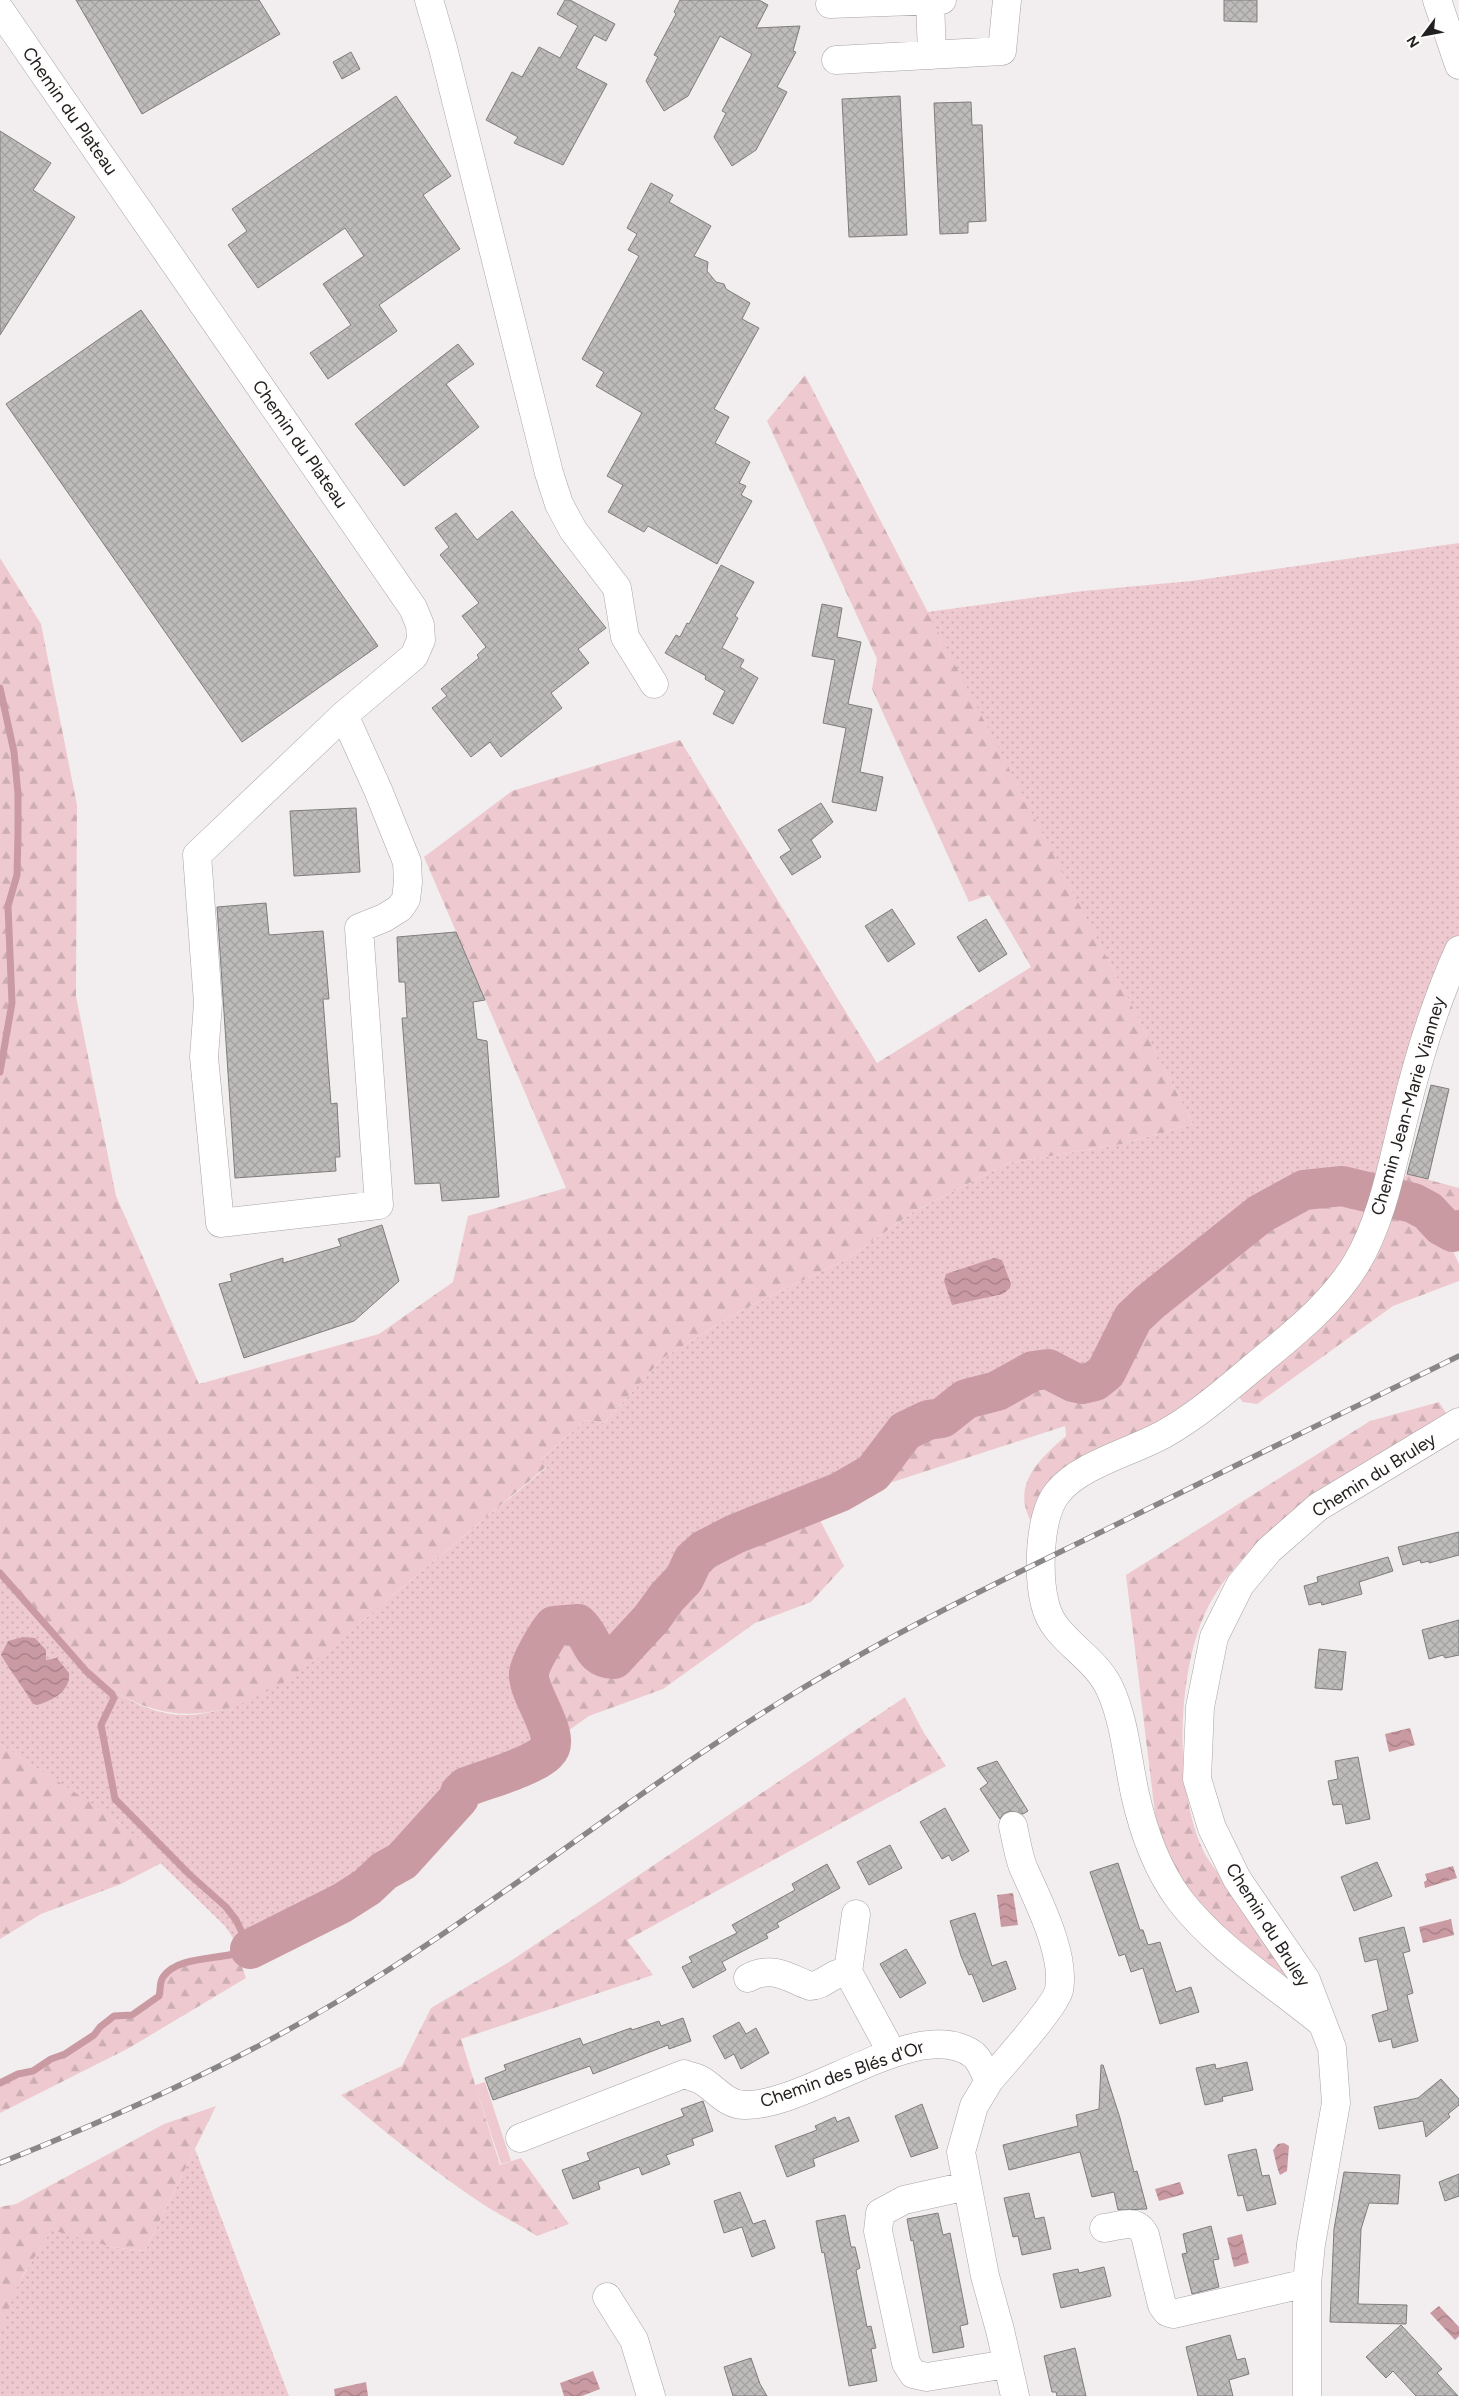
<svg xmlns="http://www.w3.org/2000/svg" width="1459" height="2396" viewBox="0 0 1459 2396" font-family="Figtree,sans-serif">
  <defs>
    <pattern id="grass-dots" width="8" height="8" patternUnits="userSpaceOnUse" patternTransform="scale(1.25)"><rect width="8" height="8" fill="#eecad0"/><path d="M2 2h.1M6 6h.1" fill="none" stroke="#ccadb2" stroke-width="1.8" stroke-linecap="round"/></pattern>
    <pattern id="forest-firs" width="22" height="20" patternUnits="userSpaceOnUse" patternTransform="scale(1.25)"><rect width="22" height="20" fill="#eecad0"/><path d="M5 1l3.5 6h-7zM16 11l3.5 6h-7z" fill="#ccadb2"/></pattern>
    <pattern id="water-waves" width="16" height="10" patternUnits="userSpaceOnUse" patternTransform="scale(1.25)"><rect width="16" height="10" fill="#ca9aa2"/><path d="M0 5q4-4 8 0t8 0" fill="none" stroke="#a47d84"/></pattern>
    <pattern id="building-cross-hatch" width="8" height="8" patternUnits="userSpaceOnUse" patternTransform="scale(1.25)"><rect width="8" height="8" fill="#bebbbb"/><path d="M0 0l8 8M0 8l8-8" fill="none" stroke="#a3a0a0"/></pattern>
  </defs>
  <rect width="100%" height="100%" fill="#f2eeef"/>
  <path fill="url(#grass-dots)" d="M 1459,543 L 1459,950 L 1372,1189 L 1365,1191 L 1342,1186 L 1260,1214 L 1133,1318 L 1106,1372 L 1095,1381 L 1082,1384 L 1073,1382 L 1048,1369 L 1033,1371 L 997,1391 L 966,1399 L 942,1418 L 928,1420 L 905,1431 L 873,1473 L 840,1492 L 735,1534 L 704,1550 L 694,1560 L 684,1579 L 667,1597 L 651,1619 L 614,1659 C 592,1658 596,1646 585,1631 L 532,1688 C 536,1700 551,1727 552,1738 C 555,1761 484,1780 466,1787 L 460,1793 L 459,1798 L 402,1861 L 384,1871 L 367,1887 L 342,1903 L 243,1953 L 225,1926 L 119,1823 L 0,1744 L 0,1573 C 45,1624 88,1690 157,1711 C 189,1721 227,1711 256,1696 C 304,1673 346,1635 387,1600 C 440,1556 494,1511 547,1467 L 539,1461 L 586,1420 L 604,1423 L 663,1358 L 742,1310 L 847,1259 L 913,1212 L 1008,1163 L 1122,1144 L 1193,1124 L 927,612 L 1083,591 L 1191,581 Z
    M 195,2149 L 289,2396 L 0,2396 C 0,2377 0,2357 0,2338 C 4,2299 32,2262 52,2229 L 112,2247 L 145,2251 Z"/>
  <path fill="url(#forest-firs)" d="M 805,375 L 1193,1124 L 1122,1144 L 1008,1163 L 913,1212 L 847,1259 L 742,1310 L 663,1358 L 604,1423 L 586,1420 L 540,1460 L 547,1466 C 496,1509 445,1552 393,1595 C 345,1636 289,1689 228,1708 C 189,1719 154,1714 119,1694 L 112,1694 L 87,1672 L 0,1573 L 0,558 L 41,624 L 77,805 L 76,996 L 116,1196 L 199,1384 L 379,1334 L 453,1282 L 468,1216 L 566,1188 L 424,857 L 512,791 L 680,740 L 877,1063 L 1031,967 L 989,895 L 969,902 L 872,689 L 877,659 L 767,421 Z
    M 1407,1174 L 1459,1188 L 1459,1233 L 1454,1236 L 1445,1234 L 1459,1264 L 1459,1281 L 1393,1306 L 1257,1404 L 1243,1402 L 1230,1387 L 1103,1463 L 1032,1523 C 1010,1486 1039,1459 1066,1436 L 1065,1426 L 868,1490 L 832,1496 L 873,1473 L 905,1431 L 928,1420 L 942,1418 L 966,1399 L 997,1391 L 1033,1371 L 1048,1369 L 1073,1382 L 1082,1384 L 1095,1381 L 1106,1372 L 1133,1318 L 1260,1214 L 1304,1190 L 1322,1187 L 1342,1186 L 1365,1191 L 1372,1189 L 1389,1196 Z
    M 1439,1402 L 1448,1416 L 1278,1525 C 1251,1548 1226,1574 1209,1605 C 1177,1666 1173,1787 1203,1850 C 1210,1865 1222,1877 1231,1890 C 1253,1923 1275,1955 1296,1988 L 1215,1921 L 1179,1880 L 1157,1830 L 1126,1575 L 1370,1421 Z
    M 812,1505 L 844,1566 L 811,1602 L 755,1623 L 663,1689 L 589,1716 L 551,1743 L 552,1739 L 532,1688 L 529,1671 L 554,1626 L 578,1624 C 594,1639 590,1658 614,1659 L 651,1619 L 667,1597 L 684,1579 L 693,1560 L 704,1550 L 735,1534 Z
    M 905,1697 L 924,1733 L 946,1766 L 627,1940 L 653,1975 L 461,2039 L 500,2165 L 521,2158 L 569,2224 L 537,2236 C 519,2224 499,2215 481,2203 C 432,2170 386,2133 341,2095 L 402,2066 L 431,2008 L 509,1962 Z
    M 0,1744 L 99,1808 L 167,1860 L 121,1884 L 41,1914 L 0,1939 Z
    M 486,1785 L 422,1861 L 383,1881 L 405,1864 L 464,1802 L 468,1792 Z
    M 238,1955 L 246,1978 L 129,2048 L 0,2113 L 0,2083 L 18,2074 L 33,2071 L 51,2059 L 65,2054 L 94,2035 L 114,2016 L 132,2015 L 159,1996 C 161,1990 159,1986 161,1980 C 170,1958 218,1958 238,1955 Z
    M 216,2106 L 145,2251 L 112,2247 L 52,2230 L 23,2275 L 11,2301 L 0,2337 L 0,2207 L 16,2204 L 164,2124 Z"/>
  <path fill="#eecad0" d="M 485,2082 L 511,2161 L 501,2164 L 475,2085 Z"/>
  <path fill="url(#water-waves)" d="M 1314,1175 L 1320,1178 L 1316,1200 L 1299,1201 L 1283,1190 C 1289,1178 1302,1176 1314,1175 Z
    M 994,1258 L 1002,1260 L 1011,1284 L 1010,1288 L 1003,1294 L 952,1305 L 944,1281 L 946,1274 Z
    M 23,1637 L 35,1638 L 46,1650 L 46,1660 L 57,1658 L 69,1673 C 71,1691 52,1701 37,1705 L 33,1704 C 23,1687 11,1672 1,1655 L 8,1641 Z
    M 1410,1728 L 1415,1745 L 1389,1752 L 1385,1734 Z
    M 1453,1866 L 1457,1878 L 1425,1888 L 1424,1882 L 1427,1880 L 1425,1874 Z
    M 1013,1893 L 1018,1925 L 1001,1927 L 997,1895 Z
    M 1451,1919 L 1454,1935 L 1423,1943 L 1419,1927 Z
    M 1284,2143 L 1289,2146 L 1287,2171 L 1280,2175 C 1277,2169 1275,2157 1273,2150 L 1278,2144 Z
    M 1180,2182 L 1184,2194 L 1159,2201 L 1155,2189 Z
    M 1242,2234 L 1249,2263 L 1234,2267 L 1227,2238 Z
    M 1439,2306 L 1459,2327 L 1459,2336 L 1455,2340 L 1430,2313 Z
    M 593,2371 L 600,2389 L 582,2396 L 564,2396 L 560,2383 Z
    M 366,2382 L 368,2396 L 335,2396 L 334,2389 Z"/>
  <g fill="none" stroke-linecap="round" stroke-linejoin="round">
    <path stroke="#ca9aa2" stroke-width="7" d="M 0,688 L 14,752 L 18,794 L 18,833 L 17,875 L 8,906 L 12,1003 L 0,1072
      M 0,1573 L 87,1672 L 112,1694 L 114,1698 L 101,1725 L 115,1799 L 189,1874 L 226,1907 L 236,1920 L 250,1949 C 225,1961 179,1954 163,1977 C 159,1983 161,1990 159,1996 L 132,2015 L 114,2016 L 100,2027 L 94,2035 L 65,2054 L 51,2059 L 33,2071 L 18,2074 L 0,2083"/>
    <path stroke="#ca9aa2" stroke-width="40" d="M 250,1949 L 342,1903 L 367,1887 L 384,1871 L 402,1861 L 459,1798 L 460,1793 L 466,1787 C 487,1779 532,1767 547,1752 C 563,1737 527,1694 529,1673 C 530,1663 547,1634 554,1626 L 578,1624 C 594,1639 590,1658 614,1659 L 651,1619 L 667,1597 L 684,1579 L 693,1560 L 704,1550 L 735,1534 L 840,1492 L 873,1473 L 905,1431 L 928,1420 L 942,1418 L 966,1399 L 997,1391 L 1033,1371 L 1048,1369 L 1073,1382 L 1082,1384 L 1095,1381 L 1106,1372 L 1133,1318 L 1150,1302 L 1260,1214 L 1304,1190 L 1342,1186 L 1413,1203 L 1428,1211 L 1442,1226 L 1453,1232 L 1459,1230"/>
  </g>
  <path fill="url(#building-cross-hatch)" stroke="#7f7c7c" d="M 76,0 L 259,0 L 280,34 L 142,114 Z
    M 565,0 L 570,0 L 615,24 L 606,41 L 594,35 L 576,68 L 607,84 L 563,165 L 514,143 L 518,137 L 486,120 L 512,72 L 522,77 L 539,47 L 560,58 L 578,26 L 557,14 Z
    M 680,0 L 759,0 L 768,5 L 756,28 L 800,26 L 793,51 L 796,52 L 777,87 L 787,92 L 756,150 L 732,166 L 714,137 L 726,113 L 722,111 L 752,54 L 720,36 L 688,96 L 664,111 L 646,81 L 658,57 L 654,55 L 676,14 L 674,12 Z
    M 1224,0 L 1257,0 L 1257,22 L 1224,21 Z
    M 351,52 L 360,69 L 342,79 L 333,62 Z
    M 396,96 L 451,176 L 423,195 L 460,249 L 379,305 L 397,331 L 328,379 L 310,353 L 351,325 L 323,284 L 364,256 L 345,228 L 258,288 L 228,245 L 247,231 L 232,209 Z
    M 900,96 L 907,235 L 849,237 L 842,99 Z
    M 971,102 L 972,125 L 982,125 L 986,221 L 968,222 L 968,233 L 940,234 L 934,103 Z
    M 0,131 L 51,163 L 33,190 L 75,217 L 0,335 Z
    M 651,183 L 673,195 L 669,202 L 711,226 L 694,256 L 708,262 L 707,271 L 716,282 L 724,284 L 726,289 L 750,303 L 742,319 L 759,328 L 714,409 L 729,417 L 715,443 L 750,462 L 739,483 L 746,486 L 741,495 L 752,501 L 717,564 L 648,526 L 644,532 L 608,512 L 623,485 L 607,476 L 642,413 L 596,386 L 604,372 L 582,359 L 639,256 L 628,250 L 637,234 L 627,228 Z
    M 141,310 L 378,646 L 242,742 L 6,404 Z
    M 458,344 L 474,364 L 446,384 L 479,427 L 404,486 L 355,424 Z
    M 512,511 L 606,628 L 578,649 L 589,663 L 551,693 L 562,708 L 501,757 L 490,742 L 471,757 L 432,708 L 447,696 L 441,689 L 479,658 L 477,655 L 486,647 L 462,616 L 479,603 L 440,555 L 449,547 L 435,528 L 456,513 L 477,540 Z
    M 721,565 L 754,582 L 735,616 L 738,618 L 722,648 L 744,660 L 740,667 L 758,678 L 733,724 L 713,714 L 725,691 L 705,679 L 706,676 L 665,653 L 676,635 L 680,637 L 687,623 L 689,624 Z
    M 822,604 L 842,608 L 837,637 L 861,642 L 848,704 L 872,709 L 860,772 L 883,777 L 876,811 L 832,802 L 846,728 L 823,723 L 835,660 L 812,656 Z
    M 821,803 L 833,822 L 811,840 L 821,857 L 792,875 L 780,857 L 791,850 L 778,830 Z
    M 356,808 L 360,872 L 294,876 L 290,811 Z
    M 266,903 L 269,935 L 323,931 L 329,999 L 323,999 L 331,1104 L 337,1103 L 340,1157 L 335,1157 L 336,1171 L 235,1178 L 217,907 Z
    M 892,909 L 915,944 L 888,962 L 865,926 Z
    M 986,919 L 1007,954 L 979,972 L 957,937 Z
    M 456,932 L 485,1000 L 473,1002 L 477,1039 L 487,1041 L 499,1197 L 442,1201 L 440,1183 L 415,1184 L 402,1018 L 407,1018 L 405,982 L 399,982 L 397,937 Z
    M 1431,1085 L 1449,1089 L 1428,1179 L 1407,1174 Z
    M 382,1225 L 399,1281 L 354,1321 L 244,1358 L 219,1284 L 232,1281 L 230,1274 L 283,1258 L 283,1263 L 341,1246 L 338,1239 Z
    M 1459,1532 L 1459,1555 L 1429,1563 L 1429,1561 L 1421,1563 L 1420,1560 L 1403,1565 L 1398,1547 Z
    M 1388,1557 L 1393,1571 L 1359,1582 L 1362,1594 L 1322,1605 L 1321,1602 L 1309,1605 L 1304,1586 L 1318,1582 L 1317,1577 Z
    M 1459,1620 L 1459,1655 L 1445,1658 L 1443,1655 L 1429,1659 L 1422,1630 Z
    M 1319,1649 L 1346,1652 L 1342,1690 L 1315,1688 Z
    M 1358,1757 L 1370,1819 L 1346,1824 L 1342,1804 L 1333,1805 L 1328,1781 L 1338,1779 L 1335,1761 Z
    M 997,1761 L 1028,1811 L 1023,1814 L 1010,1811 L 1003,1814 L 1000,1819 L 980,1789 L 988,1783 L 977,1768 Z
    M 945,1808 L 969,1851 L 952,1861 L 949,1855 L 942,1859 L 920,1822 Z
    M 890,1845 L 902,1868 L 869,1885 L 857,1862 Z
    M 1377,1862 L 1392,1896 L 1354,1911 L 1341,1877 Z
    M 1118,1863 L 1140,1930 L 1143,1930 L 1148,1945 L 1160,1942 L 1176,1992 L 1191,1987 L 1199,2012 L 1160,2024 L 1143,1968 L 1131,1972 L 1125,1954 L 1119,1956 L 1090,1872 Z
    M 827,1864 L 840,1888 L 777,1923 L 779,1927 L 766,1934 L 768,1938 L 722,1962 L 726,1970 L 693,1988 L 682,1967 L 692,1962 L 689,1957 L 737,1933 L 732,1925 L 795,1890 L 792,1884 Z
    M 975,1913 L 992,1966 L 1006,1961 L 1016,1989 L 983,2002 L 972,1974 L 969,1975 L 961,1956 L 950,1921 Z
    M 1404,1927 L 1410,1951 L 1403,1953 L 1413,1993 L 1407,1995 L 1418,2041 L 1393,2048 L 1391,2039 L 1379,2042 L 1372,2015 L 1388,2010 L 1377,1959 L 1365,1962 L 1359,1938 Z
    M 906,1949 L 926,1983 L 900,1998 L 880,1964 Z
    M 683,2018 L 691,2041 L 669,2049 L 668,2045 L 593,2074 L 590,2066 L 493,2100 L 485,2078 L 506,2070 L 504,2065 L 580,2038 L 583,2045 L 631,2028 L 632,2030 L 659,2021 L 661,2026 Z
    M 739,2022 L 746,2034 L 756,2028 L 769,2053 L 741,2069 L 734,2054 L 725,2059 L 713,2036 Z
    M 1247,2062 L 1253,2090 L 1222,2097 L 1223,2101 L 1205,2105 L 1196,2068 L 1215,2064 L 1216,2069 Z
    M 1101,2065 L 1103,2065 L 1120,2118 L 1134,2172 L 1137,2171 L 1147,2209 L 1118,2210 L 1114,2192 L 1092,2197 L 1080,2152 L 1009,2170 L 1003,2145 L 1078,2126 L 1076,2115 L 1099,2109 Z
    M 1441,2079 L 1459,2099 L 1459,2105 L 1448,2114 L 1450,2117 L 1426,2137 L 1423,2121 L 1379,2129 L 1374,2107 L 1418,2098 Z
    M 703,2101 L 713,2131 L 692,2139 L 694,2145 L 666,2155 L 670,2164 L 642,2175 L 639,2167 L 598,2182 L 600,2189 L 573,2199 L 562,2170 L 590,2160 L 587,2153 L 684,2116 L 681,2109 Z
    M 922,2104 L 938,2148 L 911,2157 L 895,2116 Z
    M 835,2117 L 837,2122 L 849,2117 L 859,2141 L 813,2159 L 815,2166 L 787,2177 L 775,2146 L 817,2130 L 815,2126 Z
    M 1256,2149 L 1262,2176 L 1269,2175 L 1276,2204 L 1247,2211 L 1243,2195 L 1238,2196 L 1228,2155 Z
    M 1344,2172 L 1400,2175 L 1398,2204 L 1369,2203 L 1361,2229 L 1358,2304 L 1407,2305 L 1406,2324 L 1330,2322 L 1334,2229 Z
    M 1459,2174 L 1459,2196 L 1445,2201 L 1439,2182 Z
    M 740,2192 L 753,2224 L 765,2220 L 775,2248 L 752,2257 L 742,2227 L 724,2233 L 714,2201 Z
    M 1029,2193 L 1035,2219 L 1044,2217 L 1051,2249 L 1022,2255 L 1018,2236 L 1013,2237 L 1004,2198 Z
    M 938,2213 L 943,2235 L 950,2233 L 968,2324 L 960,2326 L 964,2347 L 933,2353 L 913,2240 L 911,2241 L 907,2219 Z
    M 845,2215 L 851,2247 L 855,2247 L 860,2268 L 856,2270 L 867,2327 L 871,2326 L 876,2348 L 871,2349 L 877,2381 L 849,2386 L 824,2252 L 822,2253 L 816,2221 Z
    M 1211,2226 L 1219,2259 L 1213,2260 L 1219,2287 L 1192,2294 L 1182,2254 L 1187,2253 L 1183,2234 Z
    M 1104,2267 L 1111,2296 L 1061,2308 L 1053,2274 L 1078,2269 L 1079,2273 Z
    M 1401,2325 L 1442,2369 L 1437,2373 L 1458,2396 L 1416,2396 L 1393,2371 L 1386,2378 L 1366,2357 Z
    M 1230,2335 L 1237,2360 L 1245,2358 L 1249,2374 L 1229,2380 L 1233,2396 L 1198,2396 L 1186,2347 Z
    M 1075,2348 L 1086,2396 L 1057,2396 L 1056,2392 L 1052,2392 L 1044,2356 Z
    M 751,2358 L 760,2384 L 767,2396 L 733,2396 L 724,2367 Z"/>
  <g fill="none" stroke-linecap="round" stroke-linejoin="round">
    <g stroke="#a8a4a5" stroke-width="29">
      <path id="minor" d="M 429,0 L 443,48 L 549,473 L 559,504 L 573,530 L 617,588 L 625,637 L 654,684
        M 930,0 L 932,55
        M 1437,0 L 1459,65
        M 830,4 L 942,0
        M 0,10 L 413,608 L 420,625 L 421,640 L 414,656 L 344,715 L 197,855 L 208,1003 L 204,1057 L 220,1223 L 379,1205 L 359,928 L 384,918 L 400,908 L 406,899 L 408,882 L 407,862 L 378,790 L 344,715
        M 836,60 L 1002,51 L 1007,0
        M 848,1972 L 892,2053
        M 748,1978 C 772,1965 787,1977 810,1986 C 824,1986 833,1971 848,1972 L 856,1914
        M 1322,2023 C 1275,1984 1217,1949 1179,1899 C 1157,1869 1143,1830 1135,1794 C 1127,1758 1125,1722 1110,1689 C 1094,1654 1053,1640 1045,1604 C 1038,1576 1038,1516 1058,1492 C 1081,1464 1132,1452 1164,1434 C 1198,1415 1226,1390 1256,1365 C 1292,1335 1331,1305 1356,1264 C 1382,1221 1392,1165 1404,1117 C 1418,1058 1434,1005 1459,950
        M 989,2081 C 1003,2064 1055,2007 1059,1990 C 1066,1954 1037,1899 1023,1867 C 1018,1854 1016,1839 1013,1826
        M 520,2138 L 684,2074 C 689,2076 694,2077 699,2079 C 715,2087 724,2104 744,2105 C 809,2107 919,2013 974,2055 C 980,2060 985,2073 989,2081 L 974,2106 L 961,2152 L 985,2276 L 1000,2330 L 1015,2396
        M 967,2186 L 904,2200 L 880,2213 L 878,2231 L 906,2363 L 913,2374 L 927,2377 L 1007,2364
        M 1104,2228 C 1122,2226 1136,2217 1145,2235 L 1162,2305 L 1167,2312 L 1173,2314 L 1307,2283
        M 607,2297 L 634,2340 L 651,2396
        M 1307,2396 L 1307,2283 L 1311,2244 L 1336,2103 L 1332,2048 L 1306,1980 L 1237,1879 L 1212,1828 L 1197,1779 L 1200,1707 L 1214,1637 L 1240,1585 L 1269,1550 L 1318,1507 L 1459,1422"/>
    </g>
    <use href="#minor" stroke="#fff" stroke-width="28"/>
    <g stroke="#888686" stroke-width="5.5">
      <path id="rail" d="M 0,2163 C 117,2116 232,2065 340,2000 C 496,1906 637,1789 793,1694 C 891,1634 994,1584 1097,1534 C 1218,1474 1338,1415 1459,1356"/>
    </g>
    <use href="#rail" stroke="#fffcfc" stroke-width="4" stroke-dasharray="11" stroke-linecap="butt"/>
  </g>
  <g text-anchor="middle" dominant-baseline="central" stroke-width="4" stroke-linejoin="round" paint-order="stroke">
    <g font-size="18" fill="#222121" stroke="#fffcfc">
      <text transform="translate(70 111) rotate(55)">Chemin du Plateau</text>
      <text transform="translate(300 444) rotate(55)">Chemin du Plateau</text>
      <text transform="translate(1408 1106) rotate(-74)">Chemin Jean-Marie Vianney</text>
      <text transform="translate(1374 1475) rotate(-32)">Chemin du Bruley</text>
      <text transform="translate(1268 1925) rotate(58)">Chemin du Bruley</text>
      <text transform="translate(842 2074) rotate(-19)">Chemin des Blés d'Or</text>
    </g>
  </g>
  <g transform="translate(1424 35) rotate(238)" stroke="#fffcfc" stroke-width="4" paint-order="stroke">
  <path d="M0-4L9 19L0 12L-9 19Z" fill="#222121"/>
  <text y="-8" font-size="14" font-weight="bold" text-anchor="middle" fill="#222121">N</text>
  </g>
</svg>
